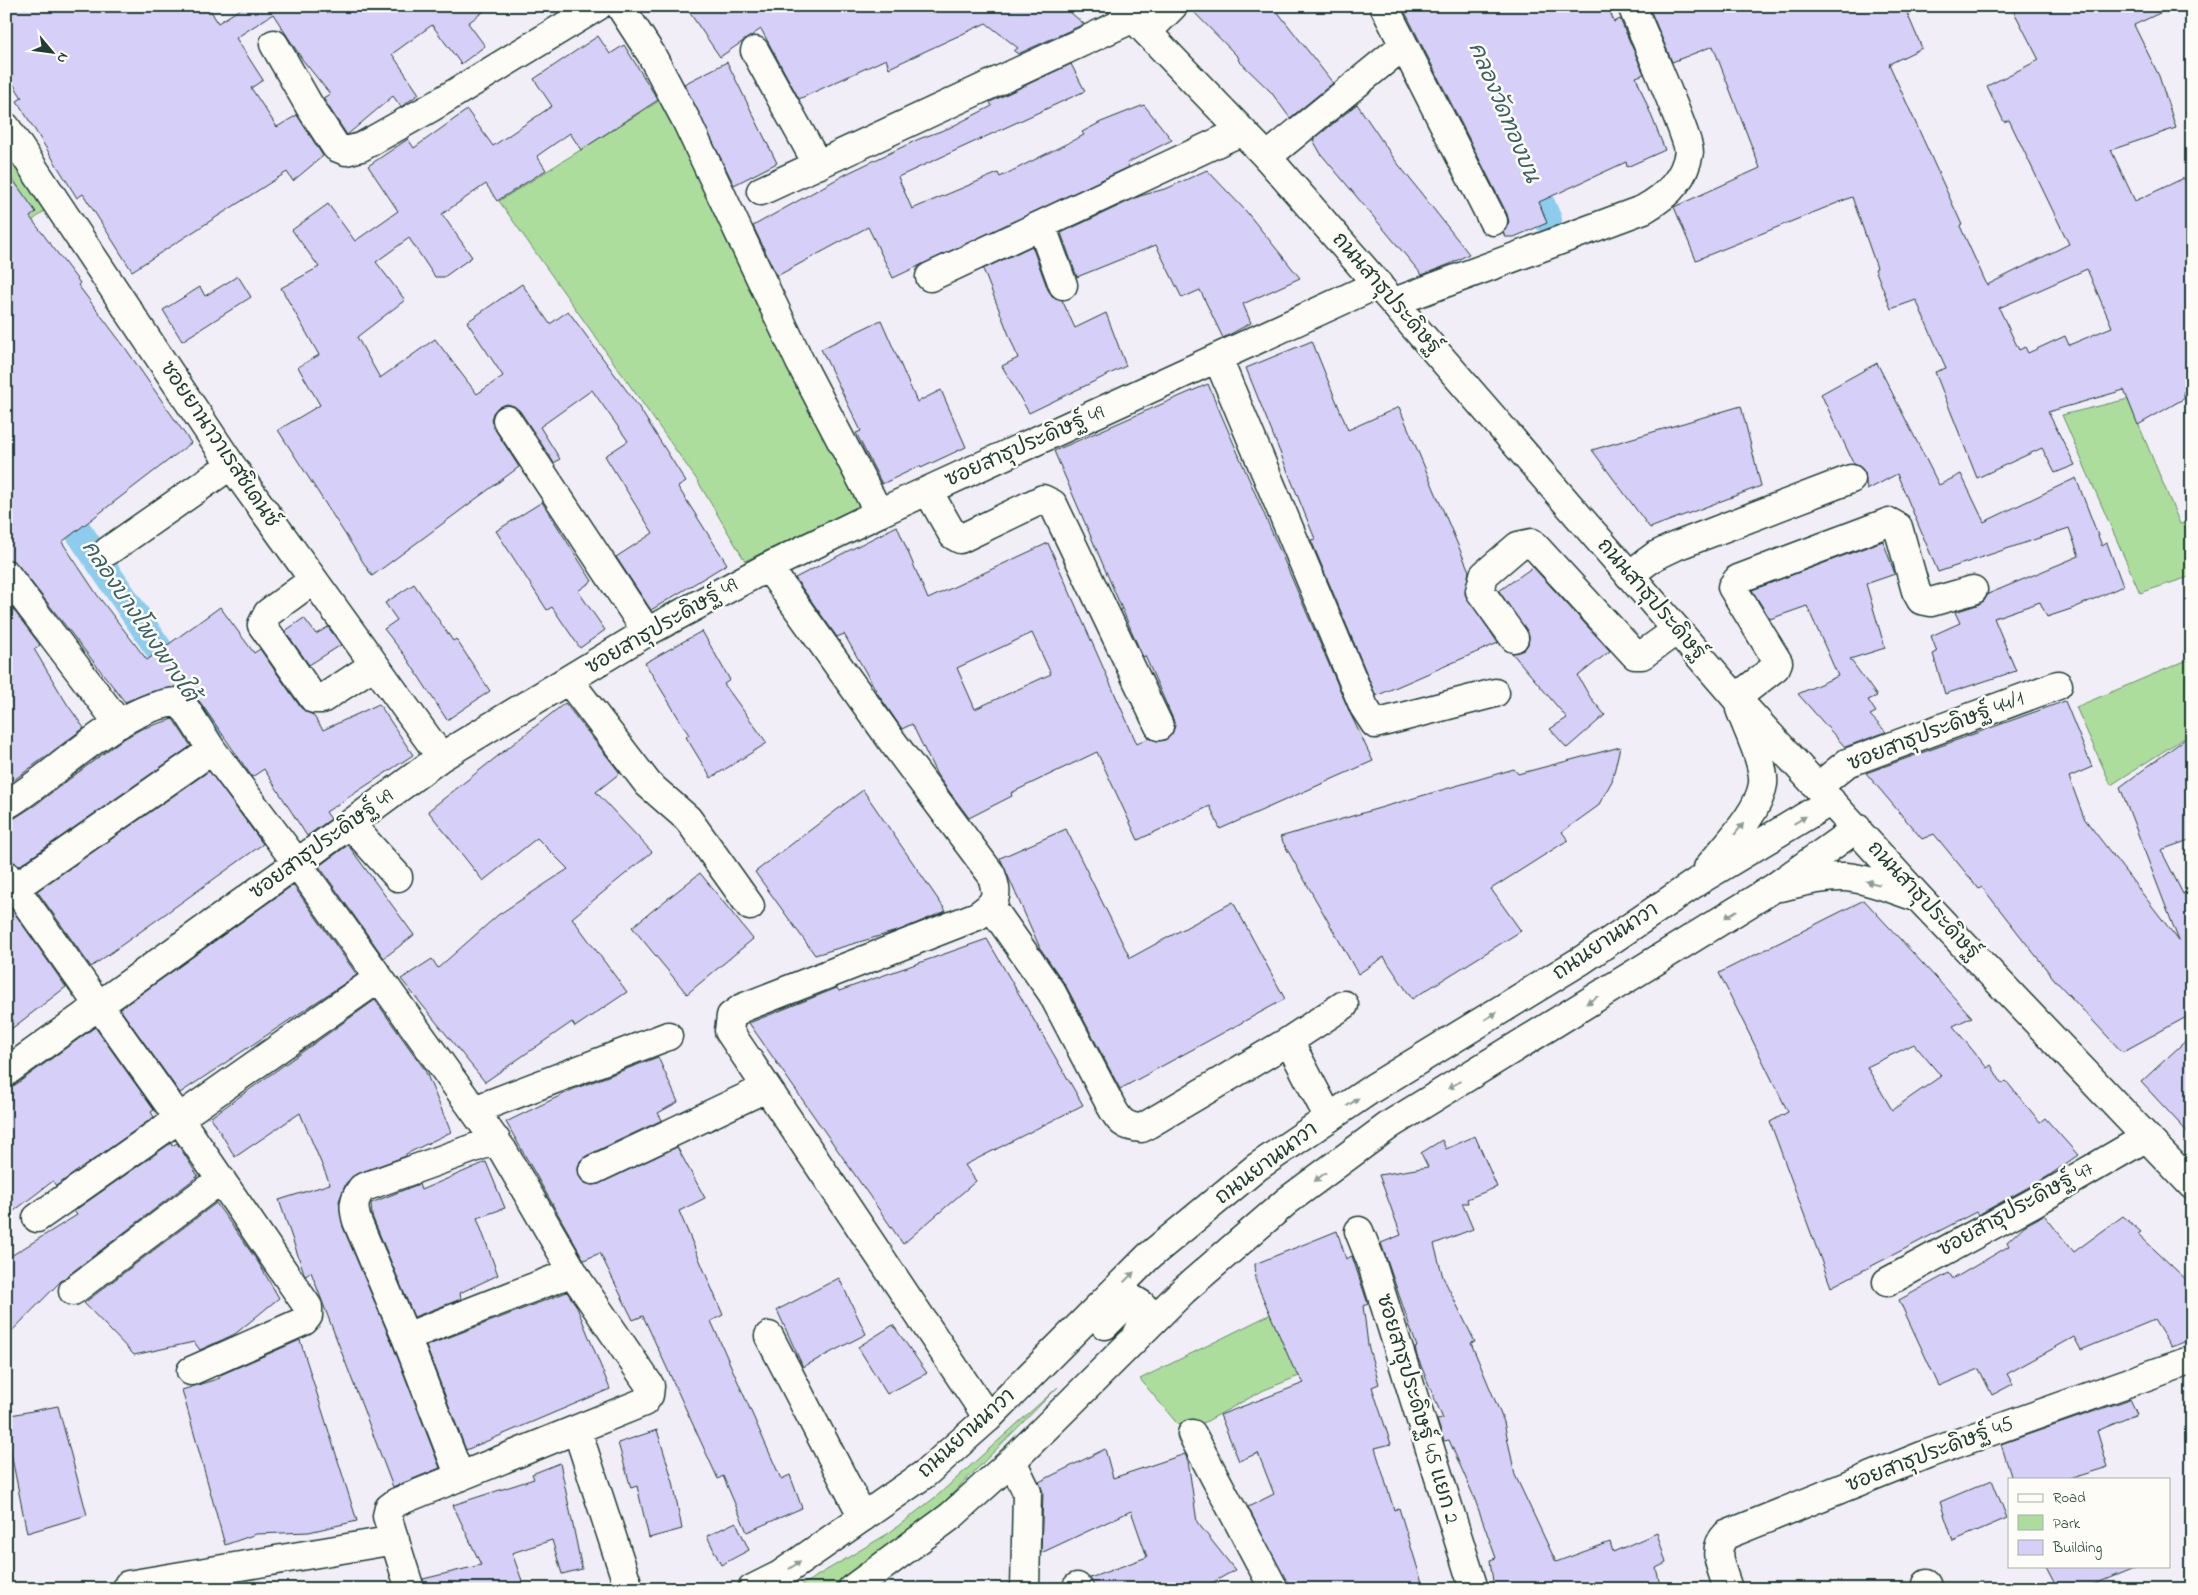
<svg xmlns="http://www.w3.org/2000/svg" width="2198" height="1595" viewBox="0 0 2198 1595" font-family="'Indie Flower','Playpen Sans Thai',sans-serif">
  <rect width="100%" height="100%" fill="#f1eef7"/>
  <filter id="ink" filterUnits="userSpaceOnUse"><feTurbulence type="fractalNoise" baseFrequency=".02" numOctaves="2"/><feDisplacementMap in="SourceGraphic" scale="10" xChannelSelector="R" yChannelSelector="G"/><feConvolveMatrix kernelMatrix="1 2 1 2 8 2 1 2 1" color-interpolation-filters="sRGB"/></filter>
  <g filter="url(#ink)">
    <path fill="#acdd9d" stroke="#668d68" d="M 662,99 L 863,504 L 745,561 L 697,480 L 499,201 Z
      M 6,154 L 48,208 L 6,242 Z
      M 2128,399 L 2180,524 L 2192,522 L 2192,576 L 2140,593 L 2062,415 Z
      M 2192,658 L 2192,733 L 2111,785 L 2076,707 Z
      M 1271,1314 L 1299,1376 L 1264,1390 L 1185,1433 L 1140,1379 Z
      M 1058,1387 L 945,1501 L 904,1537 L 829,1589 L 795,1589 L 889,1533 L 938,1495 Z"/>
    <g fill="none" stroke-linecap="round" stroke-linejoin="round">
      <path stroke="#8eccee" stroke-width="28" d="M 1525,166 L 1548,220
        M 57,500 L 212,727"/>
    </g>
    <path fill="#d6cff7" stroke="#1f3d34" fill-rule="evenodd" d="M 6,6 L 208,6 L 218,23 L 245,6 L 491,6 L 468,23 L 485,46 L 461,64 L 432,25 L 392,54 L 419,94 L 401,107 L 393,96 L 347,135 L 323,98 L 330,94 L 302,59 L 273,14 L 236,38 L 263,80 L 251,88 L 277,127 L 297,115 L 323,156 L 293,181 L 287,172 L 132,271 L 83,194 L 77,198 L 17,101 L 22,98 L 6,72 Z
      M 685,6 L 1063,6 L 1084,24 L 1018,54 L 1014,51 L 1018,48 L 986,23 L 889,68 L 886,59 L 799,99 L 761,29 L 720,57 Z
      M 1188,6 L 1273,6 L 1333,83 L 1290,118 L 1271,92 L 1238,60 L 1239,58 Z
      M 1402,6 L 1608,6 L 1614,22 L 1620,19 L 1644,74 L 1636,77 L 1665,150 L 1627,167 L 1626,162 L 1539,202 L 1547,223 L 1514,237 L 1505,237 L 1503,232 L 1509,222 L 1507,214 Z
      M 1904,6 L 1922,48 L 1889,64 L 1962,225 L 1960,226 L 1987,285 L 2069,244 L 2009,120 L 2004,122 L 1987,86 L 2039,60 L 2011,6 L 2175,6 L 2134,25 L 2159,76 L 2176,128 L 2111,150 L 2135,201 L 2184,178 L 2192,193 L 2192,388 L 2183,392 L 2185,398 L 2138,425 L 2124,390 L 2048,412 L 2075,465 L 2055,473 L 2042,448 L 1977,478 L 1935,372 L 1946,368 L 1916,300 L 1891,309 L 1875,269 L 1877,268 L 1852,197 L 1696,260 L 1674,207 L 1760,168 L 1713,46 L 1672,62 L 1649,7 ZM 2087,269 L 2112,327 L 2069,345 L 2065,336 L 2028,353 L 2025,347 L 2019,350 L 1999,308 Z
      M 598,36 L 610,54 L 624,45 L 658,100 L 581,150 L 570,133 L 537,156 L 546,170 L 497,201 L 486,184 L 442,214 L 472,257 L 444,277 L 435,277 L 409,238 L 376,262 L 405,300 L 357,337 L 380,378 L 435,339 L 477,394 L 503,376 L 467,322 L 522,284 L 550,324 L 568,311 L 638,406 L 686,482 L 678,487 L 727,564 L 651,610 L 616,557 L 653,533 L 605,456 L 628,441 L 592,390 L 540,427 L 560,459 L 554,463 L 520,411 L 514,406 L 507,404 L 498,407 L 493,413 L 491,420 L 494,428 L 519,467 L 372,576 L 278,430 L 320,405 L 298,367 L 319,355 L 281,288 L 319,267 L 292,230 L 328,204 L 355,241 L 398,211 L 368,166 L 408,139 L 414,148 L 467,110 L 493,146 L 552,106 L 534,79 Z
      M 727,62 L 777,163 L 734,185 L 684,84 Z
      M 1071,64 L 1085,91 L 898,177 L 912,209 L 998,173 L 1000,177 L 1084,135 L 1082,132 L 1101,122 L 1144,105 L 1172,140 L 1127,163 L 1129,167 L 893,278 L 868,227 L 777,276 L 753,226 L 846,174 L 919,139 L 949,128 L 992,106 L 990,102 Z
      M 1357,104 L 1395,160 L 1469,254 L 1450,264 L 1422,275 L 1321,154 L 1313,140 Z
      M 6,170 L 36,212 L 30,217 L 80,283 L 78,285 L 126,349 L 191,443 L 62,542 L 98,596 L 147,660 L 220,607 L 254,653 L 260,649 L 301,708 L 313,715 L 323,730 L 379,704 L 413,755 L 326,812 L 331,819 L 307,836 L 264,769 L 252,777 L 200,702 L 189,691 L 175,687 L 150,692 L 125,702 L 18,565 L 6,559 Z
      M 1207,170 L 1245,210 L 1300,278 L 1243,304 L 1251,323 L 1223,338 L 1200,290 L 1182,298 L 1156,245 L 1077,277 L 1061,233 L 1140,196 L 1168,188 Z
      M 1032,246 L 1048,290 L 1053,297 L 1062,300 L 1075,328 L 1106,313 L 1126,366 L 1029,413 L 1002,366 L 1018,358 L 983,269 Z
      M 238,276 L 251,297 L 182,341 L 163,310 L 200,287 L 205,296 Z
      M 881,320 L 917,402 L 941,390 L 966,447 L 921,468 L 920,466 L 882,484 L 856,433 L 861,431 L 821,349 Z
      M 1312,341 L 1348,430 L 1399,407 L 1469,571 L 1465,594 L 1498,643 L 1376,696 L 1311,540 L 1315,539 L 1246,368 Z
      M 1877,363 L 1939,485 L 1961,474 L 1984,522 L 2076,478 L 2102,546 L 2107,543 L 2123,586 L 2074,608 L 2047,617 L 2040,602 L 1994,618 L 2016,671 L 1945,694 L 1933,654 L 1937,652 L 1931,636 L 1960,623 L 1955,612 L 1977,605 L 1984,601 L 1988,594 L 2079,556 L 2069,528 L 1938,572 L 1897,474 L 1867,490 L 1865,473 L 1860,467 L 1854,464 L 1821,394 Z
      M 1208,384 L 1350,713 L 1373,761 L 1220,829 L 1210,806 L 1138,840 L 1097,752 L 1011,793 L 1012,796 L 969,818 L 937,775 L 912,724 L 902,729 L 878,694 L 844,634 L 837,637 L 795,578 L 897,526 L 928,599 L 1048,543 L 1137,744 L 1149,738 L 1157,741 L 1165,740 L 1172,734 L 1175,726 L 1173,719 L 1145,656 L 1143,657 L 1138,646 L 1054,451 ZM 1032,633 L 1051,674 L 975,709 L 957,668 Z
      M 1741,406 L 1761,486 L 1650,528 L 1592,450 Z
      M 542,502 L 592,581 L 578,591 L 605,630 L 580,648 L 552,607 L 547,610 L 496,531 Z
      M 1883,541 L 1895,574 L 1866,584 L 1885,648 L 1850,659 L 1877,696 L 1868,700 L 1876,712 L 1870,715 L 1886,732 L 1845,747 L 1798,694 L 1838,676 L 1807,606 L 1770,619 L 1752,590 Z
      M 1533,567 L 1610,651 L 1578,676 L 1590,697 L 1605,715 L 1567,748 L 1550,729 L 1567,718 L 1512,653 L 1524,650 L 1528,644 L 1529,636 L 1499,591 Z
      M 414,584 L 453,641 L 456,639 L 490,691 L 447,720 L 406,657 L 384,629 L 397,620 L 385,603 Z
      M 6,600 L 40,645 L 34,649 L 67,704 L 84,728 L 6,786 Z
      M 304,618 L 316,634 L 328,627 L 341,645 L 309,665 L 285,631 Z
      M 702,631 L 730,680 L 724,684 L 767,743 L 711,778 L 686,737 L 689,735 L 645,663 Z
      M 2065,701 L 2092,767 L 2069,777 L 2084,818 L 2179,941 L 2120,787 L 2192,734 L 2192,839 L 2161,850 L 2183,894 L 2192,890 L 2192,1014 L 2122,1052 L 2054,979 L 1982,887 L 1979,889 L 1934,834 L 1922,839 L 1866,773 Z
      M 565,703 L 620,773 L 596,792 L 652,852 L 572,918 L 627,992 L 575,1027 L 572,1022 L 485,1082 L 401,979 L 432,959 L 438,968 L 498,915 L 568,869 L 537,838 L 483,881 L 428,811 Z
      M 173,719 L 191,746 L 19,866 L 13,861 L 6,860 L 6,821 L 15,818 L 35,805 L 120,741 L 141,729 Z
      M 1620,747 L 1612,781 L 1598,806 L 1562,832 L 1568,840 L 1491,889 L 1521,931 L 1412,999 L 1384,957 L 1358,974 L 1280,837 L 1514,769 L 1518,774 Z
      M 209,771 L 263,844 L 91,967 L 37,891 Z
      M 863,790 L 946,911 L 900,930 L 815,955 L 755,872 Z
      M 1066,829 L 1130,958 L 1233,902 L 1285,999 L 1120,1089 L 1066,986 L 1040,948 L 1000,858 Z
      M 348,845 L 414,935 L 384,958 L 319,866 Z
      M 700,873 L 753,939 L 687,994 L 632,927 Z
      M 293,885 L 357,975 L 180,1093 L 120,1009 Z
      M 1864,900 L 1972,1017 L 1953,1026 L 1987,1068 L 1991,1065 L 2002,1084 L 2006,1081 L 2040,1122 L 2045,1118 L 2078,1155 L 2047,1177 L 1978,1215 L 1976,1212 L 1831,1287 L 1770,1122 L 1788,1112 L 1719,973 ZM 1914,1044 L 1941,1076 L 1892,1110 L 1867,1067 Z
      M 11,908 L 66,987 L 6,1033 L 6,909 Z
      M 987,939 L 1083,1105 L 965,1165 L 976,1181 L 903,1244 L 749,1023 L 837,988 L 839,991 Z
      M 375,1000 L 425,1070 L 451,1132 L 406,1154 L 406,1156 L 356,1174 L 346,1183 L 339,1201 L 343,1227 L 392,1343 L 440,1468 L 393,1487 L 311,1272 L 306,1276 L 304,1273 L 279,1200 L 330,1184 L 300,1113 L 235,1157 L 211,1117 Z
      M 95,1027 L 154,1110 L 151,1112 L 154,1117 L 56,1186 L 53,1181 L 6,1217 L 6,1088 L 15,1085 Z
      M 2192,1035 L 2192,1137 L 2141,1082 Z
      M 658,1057 L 678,1102 L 658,1113 L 662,1120 L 586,1156 L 580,1161 L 578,1168 L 579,1176 L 585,1183 L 591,1185 L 599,1184 L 677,1147 L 705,1198 L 679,1211 L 723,1315 L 711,1321 L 781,1479 L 790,1475 L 802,1508 L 747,1532 L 723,1476 L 718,1479 L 643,1316 L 633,1320 L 600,1253 L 584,1260 L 506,1122 L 574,1089 Z
      M 1475,1136 L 1497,1187 L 1467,1199 L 1468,1203 L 1462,1203 L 1473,1229 L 1434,1244 L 1443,1277 L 1475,1342 L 1471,1343 L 1504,1422 L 1515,1475 L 1556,1562 L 1610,1542 L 1613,1552 L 1657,1533 L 1666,1563 L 1656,1568 L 1661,1589 L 1494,1589 L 1490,1560 L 1496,1558 L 1474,1497 L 1449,1440 L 1444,1441 L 1437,1420 L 1443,1419 L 1417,1356 L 1415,1348 L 1417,1347 L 1381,1243 L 1401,1235 L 1379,1175 L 1428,1167 L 1421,1153 L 1442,1140 L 1446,1149 Z
      M 171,1143 L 172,1146 L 177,1143 L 198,1176 L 62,1280 L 6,1337 L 6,1259 L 77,1215 L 74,1211 Z
      M 486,1162 L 505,1208 L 477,1218 L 498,1275 L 460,1293 L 461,1299 L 414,1317 L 372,1216 L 371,1203 L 419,1184 L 421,1190 Z
      M 216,1203 L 258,1262 L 279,1298 L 235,1334 L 200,1350 L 194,1342 L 134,1355 L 84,1303 Z
      M 2044,1215 L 2074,1252 L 2123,1216 L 2141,1232 L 2138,1234 L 2192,1285 L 2192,1339 L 2171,1347 L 2154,1320 L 2081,1350 L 2074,1337 L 2007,1374 L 2013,1384 L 1992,1395 L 1979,1369 L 1939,1386 L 1899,1300 L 1949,1273 L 1953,1279 L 2009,1246 L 2007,1242 L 2024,1226 Z
      M 1337,1231 L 1346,1259 L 1352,1256 L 1368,1304 L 1363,1306 L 1365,1320 L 1368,1345 L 1379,1384 L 1372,1387 L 1391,1444 L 1375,1448 L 1394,1510 L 1399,1508 L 1424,1589 L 1289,1589 L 1248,1507 L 1274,1494 L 1258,1453 L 1239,1461 L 1220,1415 L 1304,1383 L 1293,1367 L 1256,1282 L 1255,1264 Z
      M 839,1278 L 866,1334 L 803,1367 L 777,1310 Z
      M 567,1292 L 576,1305 L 610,1389 L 466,1450 L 426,1346 Z
      M 893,1325 L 927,1373 L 887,1394 L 858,1347 Z
      M 300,1340 L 357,1521 L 309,1532 L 256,1534 L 225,1545 L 182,1390 L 220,1378 L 218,1376 Z
      M 2130,1399 L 2137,1414 L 2097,1431 L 2108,1467 L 2069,1479 L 2012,1479 L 2001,1444 Z
      M 58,1406 L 87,1515 L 27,1533 L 6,1428 L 6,1416 Z
      M 657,1430 L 673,1482 L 682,1529 L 649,1538 L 637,1486 L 631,1488 L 618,1443 Z
      M 1105,1449 L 1113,1478 L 1185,1454 L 1188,1461 L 1197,1522 L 1235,1570 L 1201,1589 L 1094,1589 L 1090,1578 L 1147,1557 L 1131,1511 L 1041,1553 L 1043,1492 L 1039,1482 Z
      M 560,1463 L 582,1569 L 562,1574 L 552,1540 L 512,1553 L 525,1589 L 425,1589 L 423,1579 L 481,1565 L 453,1505 L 534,1479 L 532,1474 Z
      M 1992,1480 L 2007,1518 L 1953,1541 L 1940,1502 Z
      M 736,1522 L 749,1550 L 721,1565 L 707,1536 Z
      M 2046,1566 L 2136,1566 L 2136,1567 L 2083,1589 L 2058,1589 Z"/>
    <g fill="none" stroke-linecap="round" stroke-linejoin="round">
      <g stroke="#1f3d34" stroke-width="31">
        <path id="minor" d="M 620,6 L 651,54 L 686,120 L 800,362 L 879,513
          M 1384,6 L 1493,221
          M 1147,32 L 1173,6
          M 274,44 L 310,107 L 336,147 L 346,151 L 361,147 L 432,107 L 598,6
          M 755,51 L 818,165
          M 6,127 L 231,465 L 441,757
          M 1267,157 L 1404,45
          M 761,191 L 1134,18
          M 1041,225 L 1063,285
          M 930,277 L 1242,131
          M 1394,302 L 1644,209 C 1667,196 1685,179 1689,152 C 1691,143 1639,24 1632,6
          M 1218,359 L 1364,707 L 1375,724 L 1495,693
          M 507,420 L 647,632
          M 928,491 L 953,535 L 960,539 L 1043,499 L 1053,504 L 1159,726
          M 108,551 L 231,465
          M 768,567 L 892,741 L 991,874 C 999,896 997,903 977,916 L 742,1008 L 731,1016 L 729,1031 L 988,1418
          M 6,574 L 119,724
          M 1629,575 L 1655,556 L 1676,546 L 1851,479
          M 313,580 L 268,613 L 262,625 L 314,699 L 322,699 L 374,665
          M 1514,638 L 1480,591 L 1484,575 L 1518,546 L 1532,543 L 1635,655 L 1642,655 L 1677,630
          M 569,681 L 648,784 L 688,819 L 750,906
          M 1736,698 L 1776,667 L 1778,662 L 1732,587 L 1738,579 L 1889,522 L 1898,527 L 1916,591 L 1921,600 L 1931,602 L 1973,590
          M 1819,786 L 1847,763 L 2058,685
          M 6,805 C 56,776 120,705 178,702 L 187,711 L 212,750 L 297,863 L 503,1151 L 579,1282 L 650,1386 L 649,1395 L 644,1402 L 397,1502 L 389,1508 L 387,1516 L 410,1589
          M 350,824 L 398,877
          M 6,875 L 178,1117 L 308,1307 L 308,1316 L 304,1321 L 191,1371
          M 6,894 L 212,750
          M 991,906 L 1052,993 L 1111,1106 C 1119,1121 1124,1127 1142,1128 L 1289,1041 L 1344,1005
          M 1289,1041 L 1329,1118
          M 6,1072 L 297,863 L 441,757 L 647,632 L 768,567 L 879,513 L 1378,284
          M 474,1110 L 668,1036
          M 593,1170 L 766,1088
          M 37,1218 L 379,978
          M 1359,1231 L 1371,1261 L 1474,1589
          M 1887,1282 L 2033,1203 L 2145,1138
          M 73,1291 L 221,1179
          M 769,1336 L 863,1517
          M 406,1337 L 573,1272
          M 577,1430 L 629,1589
          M 1192,1434 L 1274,1589
          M 1012,1461 L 1027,1492 L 1025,1589
          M 460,1477 L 406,1337 L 357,1221 C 353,1207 353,1200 362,1188 L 496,1140
          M 1927,1584 L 1929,1589
          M 128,1585 L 395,1540
          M 1077,1587 L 1079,1589
          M 1728,1589 C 1723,1570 1710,1551 1726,1535 L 1927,1454 L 2192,1360"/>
      </g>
      <g stroke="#1f3d34" stroke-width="31">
        <path id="major" d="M 1122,6 L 1267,157 L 1736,698 L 1919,898 L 2192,1185
          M 1708,868 C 1726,845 1759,813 1763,784 C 1765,763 1747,729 1740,709
          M 1781,887 C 1802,882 1824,876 1846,877 C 1870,879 1894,890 1917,897
          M 1105,1325 L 1127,1303 L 1134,1300 L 1142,1305 L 1148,1312 L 1136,1337
          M 752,1589 L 780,1575 L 926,1473 L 988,1418 L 1148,1257 L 1257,1167 L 1373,1088 L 1582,960 L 1698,881 L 1831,801
          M 852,1589 L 951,1516 L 1012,1461 L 1183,1291 L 1287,1201 L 1391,1124 L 1772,889 L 1857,828"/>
      </g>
      <use href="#minor" stroke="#fdfcf7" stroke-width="28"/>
      <use href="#major" stroke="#fdfcf7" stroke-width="28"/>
    </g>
    <defs><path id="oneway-solid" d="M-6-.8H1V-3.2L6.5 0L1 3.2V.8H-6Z" transform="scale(1.25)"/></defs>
    <g fill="#8e9c96">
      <use href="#oneway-solid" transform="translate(1800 820) rotate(-31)"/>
      <use href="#oneway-solid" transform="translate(1739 829) rotate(-51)"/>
      <use href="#oneway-solid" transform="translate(1873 883) rotate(-166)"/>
      <use href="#oneway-solid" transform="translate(1731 914) rotate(148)"/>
      <use href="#oneway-solid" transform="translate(1592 1000) rotate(147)"/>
      <use href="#oneway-solid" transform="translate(1491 1016) rotate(-31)"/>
      <use href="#oneway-solid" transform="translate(1454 1085) rotate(149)"/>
      <use href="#oneway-solid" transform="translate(1353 1102) rotate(-34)"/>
      <use href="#oneway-solid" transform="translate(1320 1177) rotate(143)"/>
      <use href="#oneway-solid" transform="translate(1129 1277) rotate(-45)"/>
      <use href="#oneway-solid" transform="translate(795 1565) rotate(-35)"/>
    </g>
  </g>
  <g text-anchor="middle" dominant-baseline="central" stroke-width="5" stroke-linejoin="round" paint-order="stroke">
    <g font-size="21" fill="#1f3d34" stroke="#fdfcf7">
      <text transform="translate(1386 294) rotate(49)">ถนนสาธุประดิษฐ์</text>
      <text transform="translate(219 445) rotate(56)">ซอยยานาวาเรสซิเดนซ์</text>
      <text transform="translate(1025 447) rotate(-24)">ซอยสาธุประดิษฐ์ 49</text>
      <text transform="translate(1651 600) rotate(49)">ถนนสาธุประดิษฐ์</text>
      <text transform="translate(662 627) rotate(-30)">ซอยสาธุประดิษฐ์ 49</text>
      <text transform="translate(1936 732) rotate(-21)">ซอยสาธุประดิษฐ์ 44/1</text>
      <text transform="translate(322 845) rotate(-36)">ซอยสาธุประดิษฐ์ 49</text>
      <text transform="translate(1923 901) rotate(47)">ถนนสาธุประดิษฐ์</text>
      <text transform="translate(1606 942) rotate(-34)">ถนนยานนาวา</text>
      <text transform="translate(1267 1164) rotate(-37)">ถนนยานนาวา</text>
      <text transform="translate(2016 1210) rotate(-29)">ซอยสาธุประดิษฐ์ 47</text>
      <text transform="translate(1417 1409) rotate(73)">ซอยสาธุประดิษฐ์ 45 แยก 2</text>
      <text transform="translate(967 1434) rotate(-42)">ถนนยานนาวา</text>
      <text transform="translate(1930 1455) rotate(-21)">ซอยสาธุประดิษฐ์ 45</text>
    </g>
    <g font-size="22" font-style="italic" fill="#3b6162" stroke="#fdfcf7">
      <text transform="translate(1503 113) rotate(67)">คลองวัดทองบน</text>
      <text transform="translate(139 622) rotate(56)">คลองบางโพงพางใต้</text>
    </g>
  </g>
  <rect width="2198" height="1595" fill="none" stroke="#fdfcf7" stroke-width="25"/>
  <rect x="12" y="12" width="2173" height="1570" fill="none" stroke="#1f3d34" stroke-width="2" filter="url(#ink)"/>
  <rect x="2008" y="1478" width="162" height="90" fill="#fdfcf7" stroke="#a4b0a9"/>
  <rect x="2018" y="1494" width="25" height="8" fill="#fdfcf7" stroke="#a4b0a9"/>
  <text x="2053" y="1502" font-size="15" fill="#1f3d34">Road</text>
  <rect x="2018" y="1515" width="25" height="15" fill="#acdd9d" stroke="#a4b0a9"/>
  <text x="2053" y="1528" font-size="15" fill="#1f3d34">Park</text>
  <rect x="2018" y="1540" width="25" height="15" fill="#d6cff7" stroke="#a4b0a9"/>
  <text x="2053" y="1552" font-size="15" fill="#1f3d34">Building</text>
  <g transform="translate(52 52) rotate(119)" stroke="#fdfcf7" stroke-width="4" paint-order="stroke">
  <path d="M0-4L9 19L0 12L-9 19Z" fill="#1f3d34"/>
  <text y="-8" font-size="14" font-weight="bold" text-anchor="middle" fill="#1f3d34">N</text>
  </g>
</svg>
